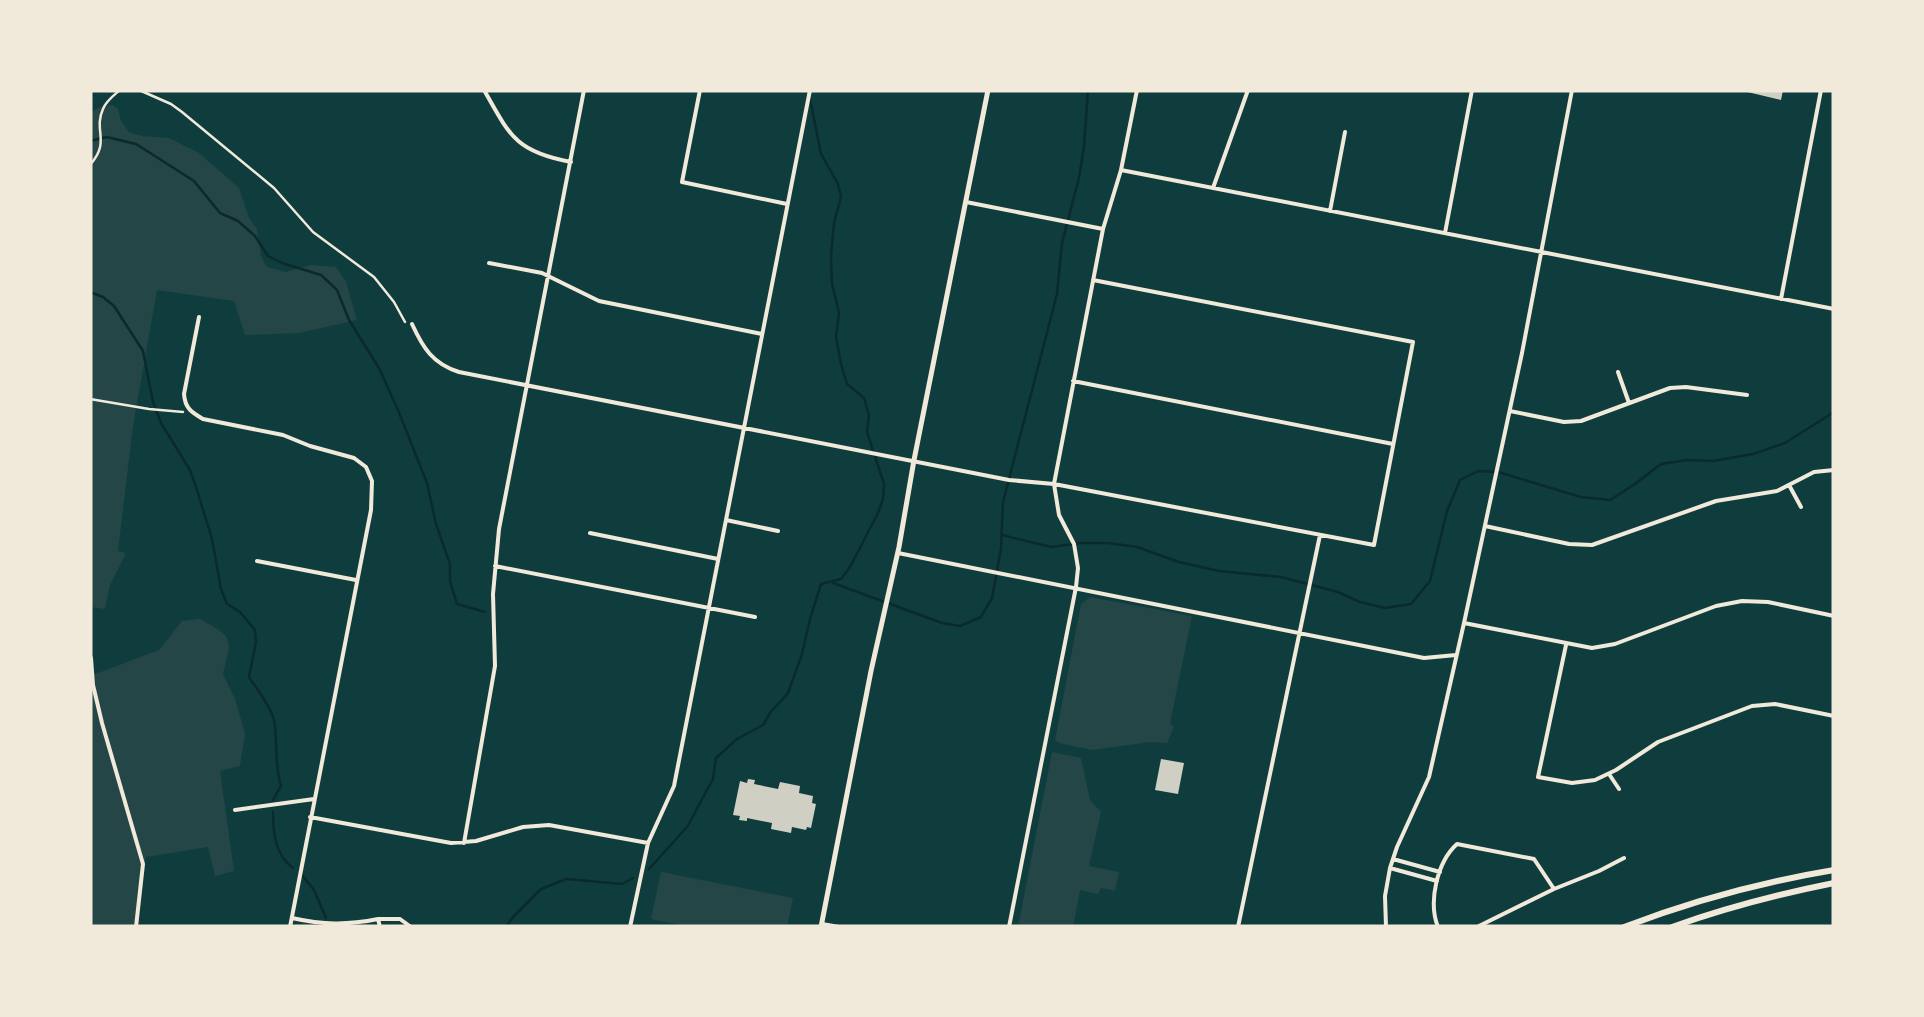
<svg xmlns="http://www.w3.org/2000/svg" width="1924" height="1017" viewBox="0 0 1924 1017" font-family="Quicksand,sans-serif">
  <rect width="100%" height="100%" fill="#0f3d3e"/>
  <path fill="#244646" d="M 113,105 L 118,109 L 121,121 L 129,132 L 142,136 L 169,138 L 199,153 L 239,188 L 249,218 L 257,229 L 261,256 L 267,267 L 286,272 L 311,265 L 336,267 L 346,282 L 357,320 L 299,333 L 245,335 L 234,301 L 157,290 L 133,426 L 118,551 L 126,553 L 110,585 L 105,609 L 90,607 L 90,113 L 100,107 Z
    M 1090,597 L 1192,616 L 1170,723 L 1174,727 L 1167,743 L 1150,742 L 1092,750 L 1059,743 L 1055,740 L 1081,604 Z
    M 200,619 C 234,638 232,637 223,674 L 235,699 L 245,733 L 240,766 L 220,771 L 234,871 L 215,876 L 208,847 L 146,857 L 135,927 L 90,927 L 90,676 L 159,650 L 182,621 Z
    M 1052,752 L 1081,758 L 1090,800 L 1101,812 L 1089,866 L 1119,872 L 1115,891 L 1101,888 L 1098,894 L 1080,890 L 1073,927 L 1018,927 Z
    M 661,872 L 793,898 L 787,927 L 691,927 L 651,919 Z"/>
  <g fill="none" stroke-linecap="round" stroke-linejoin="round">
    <path stroke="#0a2a2b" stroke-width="2.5" d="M 90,141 L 107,137 L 136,144 L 194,181 L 220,213 L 238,221 L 255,236 L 268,256 L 282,263 L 321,275 L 337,290 L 349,320 L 379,368 L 398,410 L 427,483 L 436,524 L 450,564 L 450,581 L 457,604 L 485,612
      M 90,292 L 103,297 L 114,306 L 143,351 L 153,402 L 161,423 L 190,470 L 197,490 L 212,539 L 221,589 L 227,604 L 240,612 L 255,630 L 256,642 L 249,677 C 257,689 270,705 274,720 C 278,742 274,764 281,786 L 273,800
      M 1002,535 L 1051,547 L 1081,543 L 1108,543 L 1137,547 L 1179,562 L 1219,571 L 1281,577 L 1338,592 L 1360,602 L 1385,608 L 1411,604 L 1430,581 L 1447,511 L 1460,480 L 1478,471 L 1498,472 L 1581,497 L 1610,500 L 1635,484 L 1661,464 L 1687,460 L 1713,461 L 1753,454 L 1785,443 L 1834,412
      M 833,583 L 942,623 L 960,626 L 981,617 L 992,598 L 1001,549 L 1003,502 L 1057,294 L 1062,243 L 1079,178 L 1084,146 L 1088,90
      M 273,812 C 273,833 275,855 293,868
      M 649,869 L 687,827 L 713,779 L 716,758 L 737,739 L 763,725 L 770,713 L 788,693 L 802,654 L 810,619 L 821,584 L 841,579 L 850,567 L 878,513 L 883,499 L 884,484 L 867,432 L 869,415 L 864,398 L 847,384 L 841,364 L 836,337 L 839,313 L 832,284 L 831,256 L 834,223 L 841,197 L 838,184 L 821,154 L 810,99
      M 302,875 L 314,890 L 326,918
      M 506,927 L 513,917 L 541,889 L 566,879 L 622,884 L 633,878"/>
  </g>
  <path fill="#cfcfc3" d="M 1739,90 L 1783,90 L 1781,100 Z
    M 1161,759 L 1184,763 L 1178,794 L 1155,790 Z
    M 748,779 L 755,780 L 754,784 L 778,789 L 780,782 L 800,786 L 799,793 L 813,796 L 812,803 L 816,804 L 811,828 L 807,827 L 806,830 L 792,827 L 791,833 L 771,829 L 772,823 L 747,818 L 747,821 L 739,820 L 740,816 L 733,815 L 740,781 L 747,783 Z"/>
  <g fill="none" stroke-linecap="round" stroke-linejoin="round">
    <path stroke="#f1e9da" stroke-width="2.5" d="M 139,90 L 171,104 L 182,112 L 274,188 L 313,232 L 374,277 L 394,302 L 405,322
      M 90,165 C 111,141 93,131 103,109 C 106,101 113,96 120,90
      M 90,399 L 149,409 L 183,412"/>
    <path stroke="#f1e9da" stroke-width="4" d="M 484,90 C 510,136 516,152 571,162
      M 700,90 L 682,182 L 787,204
      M 1121,170 L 1834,309
      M 1213,188 L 1248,90
      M 966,202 L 1103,229
      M 1330,211 L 1345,132
      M 1445,233 L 1472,90
      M 489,263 L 542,273 L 599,301 L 762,334
      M 1781,299 L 1821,90
      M 199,317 L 184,394 C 185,408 191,412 203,419 L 283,435 L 310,446 L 354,458 L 366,467 L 372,481 L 371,510 L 290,927
      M 412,324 C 423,348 433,364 459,372 L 1009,480 L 1054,484 L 1374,545 L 1413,342 L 1093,280
      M 1618,372 L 1629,403
      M 1073,381 L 1393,444
      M 1510,411 L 1564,422 L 1581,421 L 1670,388 L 1686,387 L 1747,395
      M 1789,485 L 1801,507
      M 726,520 L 778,531
      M 1485,526 L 1569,544 L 1592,545 L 1716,501 L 1777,491 L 1814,472 L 1834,470
      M 590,533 L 718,559
      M 898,553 L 1424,658 L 1456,655
      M 257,561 L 356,580
      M 495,566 L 755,617
      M 1464,623 L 1592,648 L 1615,644 L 1716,606 L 1742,601 L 1768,602 L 1834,616
      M 1566,645 L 1538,777 L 1572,783 L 1595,780 L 1616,770 L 1658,742 L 1752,706 L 1775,704 L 1834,716
      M 91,658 L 93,685 L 102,723 L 143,864 L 136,927
      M 1609,774 L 1619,789
      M 235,810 L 314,799
      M 310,817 L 451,843 L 476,841 L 523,827 L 549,825 L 648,843
      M 464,843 L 495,666 L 493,594 L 499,529 L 584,90
      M 1393,859 L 1440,872
      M 1390,868 L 1437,881
      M 1554,889 L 1599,871 L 1624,858
      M 292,918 C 323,925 348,925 378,919
      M 822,924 L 839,927
      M 380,927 L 378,919 L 400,919 L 411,927
      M 630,927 L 648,843 L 674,786 L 810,90
      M 1009,927 L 1076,587 L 1078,568 L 1074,544 L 1059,515 L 1054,484 L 1103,229 L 1121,170 L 1137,90
      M 1238,927 L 1320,535
      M 1386,927 L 1385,896 L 1390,868 L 1397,847 L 1429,777 L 1464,623 L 1522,353 L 1572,90
      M 1438,927 C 1428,902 1437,862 1457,844 L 1534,859 L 1554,889 L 1477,927"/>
    <path stroke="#f1e9da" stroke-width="5" d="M 821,927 L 871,671 L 899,547 L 914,460 L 988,90"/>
    <path stroke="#f1e9da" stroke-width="6" d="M 1624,927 C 1692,901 1762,882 1834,870
      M 1672,927 C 1725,908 1779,894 1834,883"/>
  </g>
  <rect width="1924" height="1017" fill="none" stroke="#f1e9da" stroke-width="185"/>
</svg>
